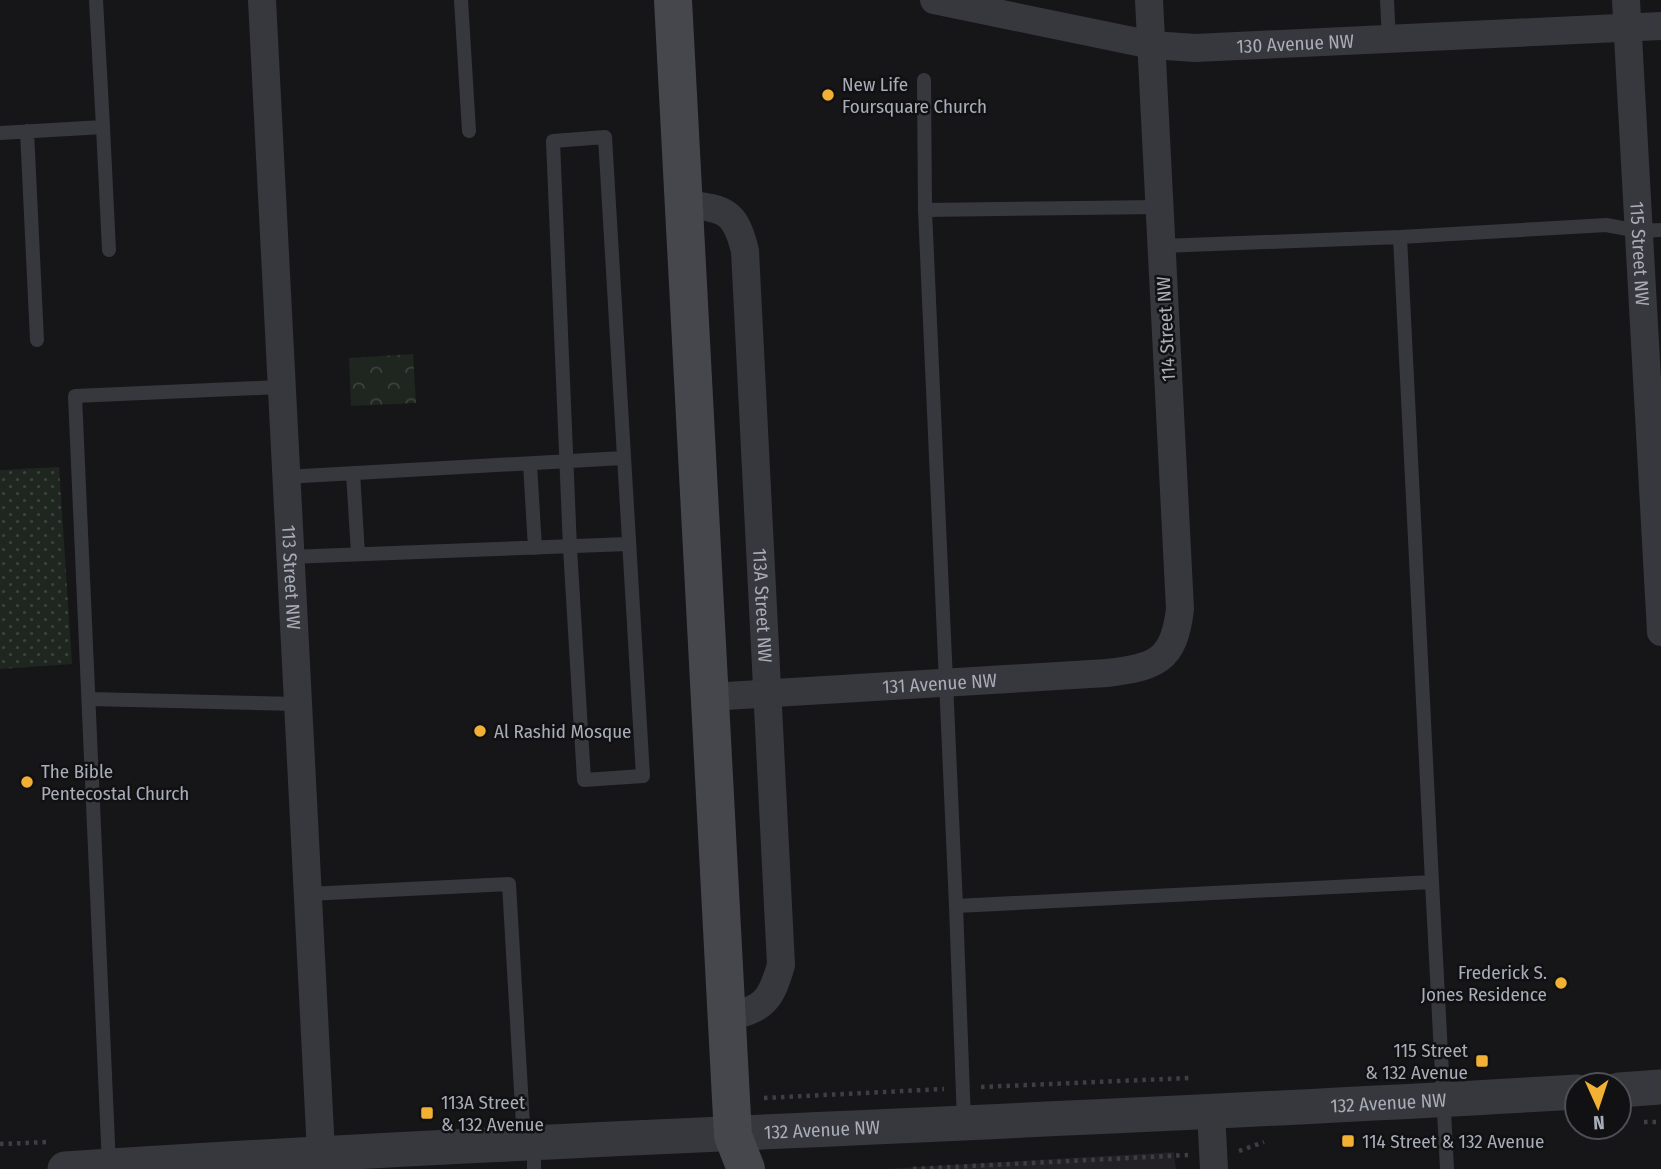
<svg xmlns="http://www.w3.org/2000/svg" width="1661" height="1169" viewBox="0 0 1661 1169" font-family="'Fira Sans Condensed',sans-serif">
  <defs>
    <pattern id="grass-dots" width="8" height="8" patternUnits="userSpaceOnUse" patternTransform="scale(1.75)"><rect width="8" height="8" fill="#1e261f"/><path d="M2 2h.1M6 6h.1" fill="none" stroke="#3c433d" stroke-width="1.8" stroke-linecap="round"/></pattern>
    <pattern id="park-crowns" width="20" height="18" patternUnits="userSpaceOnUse" patternTransform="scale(1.75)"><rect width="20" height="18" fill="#1e261f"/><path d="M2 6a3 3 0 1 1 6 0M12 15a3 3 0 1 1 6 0" fill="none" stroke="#3c433d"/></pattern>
  </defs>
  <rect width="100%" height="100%" fill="#161618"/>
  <path fill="#222225" d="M 1174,1152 L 1176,1169 L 884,1169 Z"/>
  <path fill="url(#grass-dots)" d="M 59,467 L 72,664 L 0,669 L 0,470 Z"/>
  <path fill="url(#park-crowns)" d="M 413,354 L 416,403 L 351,406 L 349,358 Z"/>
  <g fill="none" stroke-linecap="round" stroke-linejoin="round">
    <path stroke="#3d3f44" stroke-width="4.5" stroke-dasharray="3.5 5" stroke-linecap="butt" d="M 981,1087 L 1189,1078
      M 764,1098 L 944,1089
      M 1644,1122 L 1661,1122
      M 0,1144 L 48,1142
      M 1239,1151 L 1264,1142
      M 913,1169 L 1188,1155"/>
    <path stroke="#37383d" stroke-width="14" d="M 96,0 L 103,127
      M 461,0 L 469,131
      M 1387,0 L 1389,40
      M 924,80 L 925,210 L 956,906
      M 27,131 L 37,340
      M 0,133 L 103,127 L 109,250
      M 605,137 L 643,776 L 584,780 L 570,548 L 553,141 Z
      M 925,210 L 1160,207
      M 1162,246 L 1400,237 L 1606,225 L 1639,231 L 1661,230
      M 530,464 L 535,548
      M 353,473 L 358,554
      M 285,477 L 623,458
      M 289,557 L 628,544
      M 89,699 L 297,704
      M 1432,882 L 1447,1169
      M 308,894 L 509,884 L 524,1142
      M 964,1122 L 956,906 L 1432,882 L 1400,237
      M 534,1143 L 534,1169
      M 109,1166 L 75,396 L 280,387"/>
    <g stroke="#37383d" stroke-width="28">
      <path id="s1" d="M 262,0 L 321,1152"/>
      <path id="s2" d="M 934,0 L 1152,45 L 1195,48 L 1661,26"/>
      <path id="s3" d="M 1626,0 L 1661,632"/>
      <path id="s4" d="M 684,204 C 724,209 735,209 745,251 L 781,965 C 771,1000 764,1009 728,1017"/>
      <path id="s5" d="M 709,697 L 1107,673 C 1156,667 1174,661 1180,609 L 1149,0"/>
      <path d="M 1211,1112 L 1214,1169"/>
    </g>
    <g stroke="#37383d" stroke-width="35">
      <path d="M 1619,1090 L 1661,1087"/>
      <path id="s6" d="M 65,1169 C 569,1136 1073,1122 1577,1092"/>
    </g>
    <path stroke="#45474d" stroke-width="38" d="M 673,0 L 731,1099 L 733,1136 L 746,1169"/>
  </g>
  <g fill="#f2b134" stroke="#111113" stroke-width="2.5">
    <circle cx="828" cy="95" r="7"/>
    <circle cx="480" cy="731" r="7"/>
    <circle cx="27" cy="782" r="7"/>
    <circle cx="1561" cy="983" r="7"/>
    <rect x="1475" y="1054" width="14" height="14" rx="3.5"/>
    <rect x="420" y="1106" width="14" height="14" rx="3.5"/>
    <rect x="1341" y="1134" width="14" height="14" rx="3.5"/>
  </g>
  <g text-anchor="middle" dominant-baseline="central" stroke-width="5" stroke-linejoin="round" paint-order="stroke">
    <g font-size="19" fill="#a8adb8" stroke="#111113">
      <text stroke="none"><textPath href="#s2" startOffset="366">130 Avenue NW</textPath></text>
      <text stroke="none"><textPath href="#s3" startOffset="254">115 Street NW</textPath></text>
      <text transform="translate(1166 329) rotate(-93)">114 Street NW</text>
      <text stroke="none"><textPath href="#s1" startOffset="578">113 Street NW</textPath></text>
      <text stroke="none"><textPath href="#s4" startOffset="441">113A Street NW</textPath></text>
      <text stroke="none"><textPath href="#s5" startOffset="231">131 Avenue NW</textPath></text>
      <text stroke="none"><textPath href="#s6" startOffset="1325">132 Avenue NW</textPath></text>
      <text stroke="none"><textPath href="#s6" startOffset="758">132 Avenue NW</textPath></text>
    </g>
    <g font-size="19" fill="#a8adb8" stroke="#111113" text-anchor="start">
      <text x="842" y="84">New Life<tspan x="842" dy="22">Foursquare Church</tspan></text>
      <text x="494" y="731">Al Rashid Mosque</text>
      <text x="41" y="771">The Bible<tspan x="41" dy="22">Pentecostal Church</tspan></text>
      <text x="1547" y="972" text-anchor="end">Frederick S.<tspan x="1547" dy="22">Jones Residence</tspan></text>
      <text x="1468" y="1050" text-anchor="end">115 Street<tspan x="1468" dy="22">&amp; 132 Avenue</tspan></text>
      <text x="441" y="1102">113A Street<tspan x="441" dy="22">&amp; 132 Avenue</tspan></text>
      <text x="1362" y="1141">114 Street &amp; 132 Avenue</text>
    </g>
  </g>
  <g transform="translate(1598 1106) rotate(177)"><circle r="33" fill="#111113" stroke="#4d4f55" stroke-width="2"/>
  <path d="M0-5L12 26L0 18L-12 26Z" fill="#f2b134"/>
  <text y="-10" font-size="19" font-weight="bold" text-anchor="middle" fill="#a8adb8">N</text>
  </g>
</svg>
